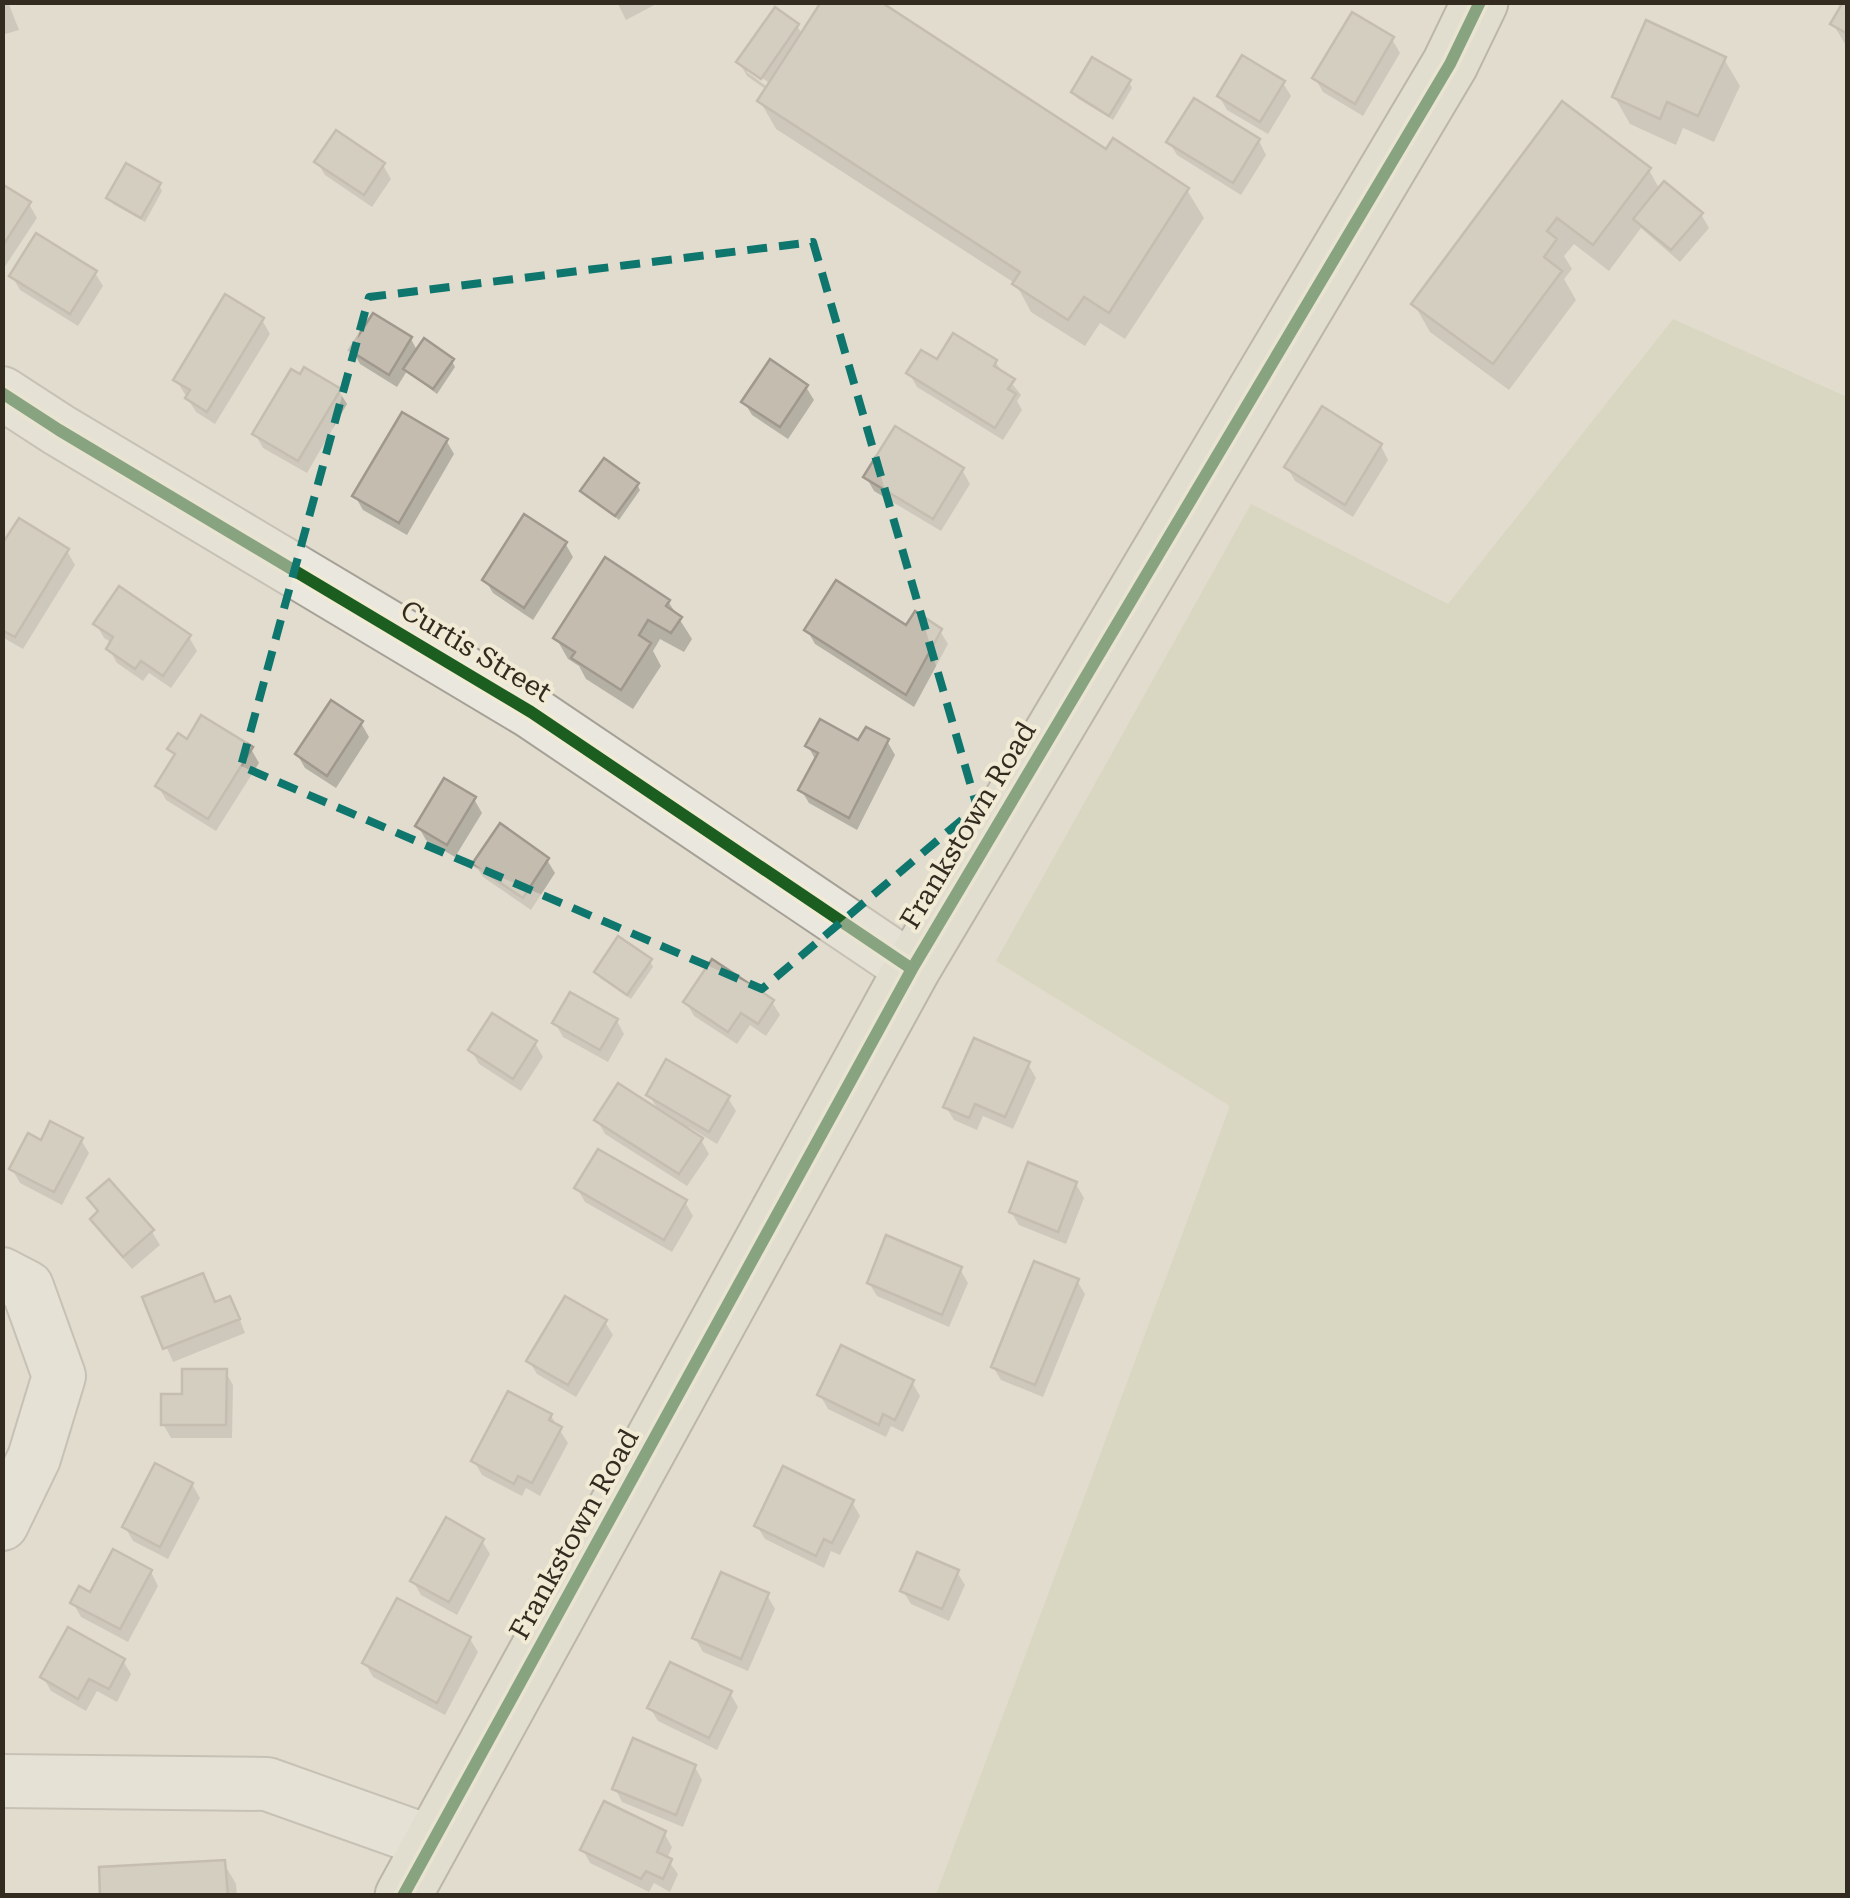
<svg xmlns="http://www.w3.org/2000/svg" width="1850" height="1898" viewBox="0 0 1850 1898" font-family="'Roboto Serif',serif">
  <rect width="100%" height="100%" fill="#e1dcce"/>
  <path fill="#ced0b2" d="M 1673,319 L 1847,397 L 1847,1895 L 936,1895 L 1230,1106 L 996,961 L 1251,504 L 1448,604 Z"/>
  <path fill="#0003" fill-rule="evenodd" d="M 2,2 L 8,2 L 19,30 L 2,35 Z
    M 617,2 L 660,2 L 626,20 Z
    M 1848,2 L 1848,49 L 1833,24 Z
    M 797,26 L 803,35 L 1107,153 L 1187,190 L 1204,218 L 1125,339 L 1100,323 L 1085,346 L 1031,312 L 1016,284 L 776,129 L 760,101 L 767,90 L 747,76 L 739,62 ZM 747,66 L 772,85 L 770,89 L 747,72 Z
    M 1392,39 L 1400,53 L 1363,116 L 1323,92 L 1315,78 Z
    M 1724,59 L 1740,86 L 1714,142 L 1683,128 L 1676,145 L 1630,124 L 1614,96 Z
    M 1129,82 L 1132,88 L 1113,120 L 1077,98 L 1074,92 Z
    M 1283,83 L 1291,96 L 1268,134 L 1227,110 L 1219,96 Z
    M 1562,105 L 1649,170 L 1660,190 L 1701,214 L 1709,228 L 1680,262 L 1641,228 L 1609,271 L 1574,244 L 1564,256 L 1572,269 L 1564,279 L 1576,300 L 1509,390 L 1430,332 L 1414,304 Z
    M 1259,141 L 1266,155 L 1241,195 L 1177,155 L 1169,142 Z
    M 317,162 L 383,165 L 391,179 L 372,207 L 325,175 Z
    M 159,185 L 162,191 L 145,222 L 113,204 L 109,198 Z
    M 2,187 L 29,204 L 37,218 L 2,271 Z
    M 95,273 L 103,286 L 78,326 L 20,290 L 12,276 Z
    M 262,320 L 270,334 L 215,424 L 196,412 L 176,380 Z
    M 411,339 L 418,352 L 452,361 L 455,367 L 437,394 L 407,371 L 397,387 L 360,364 L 352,350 Z
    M 995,362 L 1021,395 L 1017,401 L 1022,410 L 1003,440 L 917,387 L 909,373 L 937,363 Z
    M 301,377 L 339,391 L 347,404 L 307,473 L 263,448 L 255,434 Z
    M 806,387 L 814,400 L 788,439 L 752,415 L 744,402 Z
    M 446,440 L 454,454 L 407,535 L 363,510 L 355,496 Z
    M 1381,446 L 1388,460 L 1353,517 L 1295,481 L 1287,467 Z
    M 962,470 L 970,484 L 941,531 L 874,491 L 866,477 Z
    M 637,484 L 640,490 L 619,520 L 583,491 Z
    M 565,543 L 573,557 L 533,620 L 493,593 L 485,580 Z
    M 2,549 L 67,551 L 75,565 L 23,649 L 2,637 Z
    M 668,601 L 692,639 L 684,652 L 660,639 L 653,651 L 661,666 L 633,709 L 586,679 L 579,666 L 568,659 L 556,638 Z
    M 96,624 L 189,637 L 197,651 L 171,688 L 149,673 L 143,681 L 117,663 L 109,649 L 112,643 L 104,638 Z
    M 907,629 L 940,631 L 948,644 L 914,707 L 815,644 L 807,630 Z
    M 361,723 L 369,737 L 336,788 L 305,768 L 297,754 Z
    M 887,741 L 895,755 L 857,830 L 809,803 L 801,790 L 815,759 L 808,746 Z
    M 188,742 L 251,749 L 259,763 L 216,831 L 166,800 L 158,786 L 175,758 L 170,749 Z
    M 474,799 L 482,813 L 455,857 L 426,840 L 418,826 Z
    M 547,860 L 555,873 L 531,910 L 483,877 L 475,864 Z
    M 650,961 L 653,967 L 631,999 L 600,978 L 597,972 Z
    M 686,1002 L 772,1002 L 780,1015 L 766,1036 L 750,1025 L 737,1044 L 694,1016 Z
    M 617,1021 L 624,1034 L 608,1062 L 563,1037 L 555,1023 Z
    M 535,1043 L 543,1057 L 521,1091 L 479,1064 L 471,1050 Z
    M 1028,1064 L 1036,1078 L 1013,1129 L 983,1116 L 977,1130 L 954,1120 L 946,1107 Z
    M 649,1095 L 728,1098 L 736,1111 L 717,1144 L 689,1127 L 686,1131 L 701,1140 L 709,1154 L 687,1186 L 605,1134 L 597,1120 L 660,1113 Z
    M 81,1140 L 89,1153 L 62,1205 L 20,1183 L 12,1169 L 42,1143 Z
    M 1076,1184 L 1084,1198 L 1066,1244 L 1019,1225 L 1011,1212 Z
    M 577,1188 L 685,1202 L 693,1216 L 672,1252 L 585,1202 Z
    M 90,1199 L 152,1232 L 160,1245 L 132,1269 L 101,1233 L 93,1219 L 99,1214 Z
    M 960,1269 L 968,1283 L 949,1327 L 877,1296 L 869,1283 Z
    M 202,1276 L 216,1304 L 237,1312 L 245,1333 L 173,1362 L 146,1299 Z
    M 1077,1281 L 1085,1294 L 1043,1397 L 1001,1380 L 993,1367 Z
    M 605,1322 L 613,1335 L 576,1397 L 537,1374 L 529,1361 Z
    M 225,1371 L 233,1385 L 232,1438 L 171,1438 L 163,1424 L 184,1396 Z
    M 912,1382 L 920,1396 L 903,1432 L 891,1426 L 886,1437 L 828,1409 L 820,1395 Z
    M 551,1416 L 568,1443 L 540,1496 L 526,1488 L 522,1496 L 482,1475 L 474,1461 Z
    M 192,1484 L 200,1498 L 168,1559 L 133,1541 L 125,1527 Z
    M 852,1502 L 860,1516 L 840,1555 L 831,1551 L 824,1568 L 765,1539 L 757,1526 Z
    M 482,1541 L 490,1554 L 457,1615 L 421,1595 L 413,1581 Z
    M 151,1572 L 158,1586 L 128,1642 L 81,1617 L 73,1603 Z
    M 957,1572 L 965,1585 L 949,1621 L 911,1604 L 903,1591 Z
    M 767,1595 L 775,1609 L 748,1671 L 703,1652 L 695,1638 Z
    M 470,1639 L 478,1652 L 445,1715 L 373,1677 L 365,1663 Z
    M 123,1661 L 131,1674 L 117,1702 L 97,1691 L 86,1711 L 51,1691 L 43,1677 Z
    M 730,1693 L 738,1707 L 717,1750 L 658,1721 L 650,1708 Z
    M 695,1767 L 702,1780 L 683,1827 L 622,1802 L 615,1788 Z
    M 664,1833 L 672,1847 L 667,1859 L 678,1874 L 670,1892 L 654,1883 L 649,1892 L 590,1863 L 583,1850 Z
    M 224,1863 L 236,1884 L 237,1896 L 103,1896 Z"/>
  <path fill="#c4bcaf" stroke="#a1988d" stroke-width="2.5" d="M 821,2 L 881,2 L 1106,149 L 1113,138 L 1189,188 L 1109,313 L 1084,297 L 1068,320 L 1012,284 L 1020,272 L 757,101 Z
    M 1843,2 L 1848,2 L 1848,34 L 1830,24 Z
    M 775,7 L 799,24 L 761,79 L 736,62 Z
    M 1352,12 L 1394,37 L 1355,104 L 1312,78 Z
    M 1646,20 L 1726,57 L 1698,116 L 1667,102 L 1660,119 L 1612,97 Z
    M 1242,55 L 1285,81 L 1260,122 L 1217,96 Z
    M 1092,57 L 1131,80 L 1109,116 L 1071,92 Z
    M 1194,98 L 1260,139 L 1233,183 L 1166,142 Z
    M 1562,101 L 1651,168 L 1593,245 L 1557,218 L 1547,231 L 1557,239 L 1544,257 L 1562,271 L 1493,364 L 1411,304 Z
    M 336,130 L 385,163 L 364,195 L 314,162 Z
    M 126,163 L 161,183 L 141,218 L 106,198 Z
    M 1664,181 L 1703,213 L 1671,250 L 1633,219 Z
    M 2,184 L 31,202 L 2,247 Z
    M 36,233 L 97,271 L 70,314 L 9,276 Z
    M 225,294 L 264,318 L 207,412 L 185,398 L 190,390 L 173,380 Z
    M 373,313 L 412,337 L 389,375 L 349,350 Z
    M 953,333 L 997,360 L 994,366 L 1015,379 L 1008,389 L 1016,394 L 995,428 L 906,373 L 921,350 L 937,359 Z
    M 424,338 L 454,359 L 433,389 L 403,369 Z
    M 770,359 L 808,385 L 780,427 L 741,402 Z
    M 304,367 L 341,389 L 298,461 L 252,434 L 291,369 L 300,374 Z
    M 1322,406 L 1382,444 L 1345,505 L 1284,467 Z
    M 402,412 L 448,439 L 399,523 L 352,496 Z
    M 895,426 L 964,468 L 933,519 L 863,477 Z
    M 604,458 L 639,483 L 615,516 L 580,491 Z
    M 524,514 L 567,542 L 524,608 L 482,580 Z
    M 19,518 L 69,549 L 15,637 L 2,630 L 2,544 Z
    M 605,557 L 670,600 L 666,606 L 682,617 L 671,633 L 648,620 L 639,635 L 651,643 L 621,690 L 571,658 L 575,652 L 553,638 Z
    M 836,580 L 906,625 L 915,611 L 942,629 L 906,695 L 804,630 Z
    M 119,586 L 191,635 L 163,676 L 141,661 L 135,669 L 106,649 L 113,637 L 93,624 Z
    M 331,700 L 363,721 L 327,776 L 295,754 Z
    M 201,715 L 253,747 L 208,819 L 155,786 L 175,754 L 167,749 L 178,733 L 187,739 Z
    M 820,719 L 858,740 L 866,727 L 889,739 L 849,818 L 798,790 L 818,753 L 805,746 Z
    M 444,778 L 476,797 L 447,845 L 415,826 Z
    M 500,823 L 549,858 L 523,898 L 472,864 Z
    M 618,936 L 652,959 L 627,995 L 594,972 Z
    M 712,959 L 774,1000 L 758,1024 L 741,1013 L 728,1032 L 683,1002 Z
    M 570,992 L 618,1019 L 600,1050 L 552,1023 Z
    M 492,1013 L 537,1041 L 513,1079 L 468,1050 Z
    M 974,1038 L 1030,1062 L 1005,1117 L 975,1104 L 969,1118 L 943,1107 Z
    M 666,1059 L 730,1096 L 709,1132 L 646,1095 Z
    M 618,1083 L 703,1138 L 679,1174 L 594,1120 Z
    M 50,1121 L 83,1138 L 54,1192 L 9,1169 L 28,1133 L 41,1140 Z
    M 598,1149 L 687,1200 L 664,1240 L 574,1188 Z
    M 1028,1162 L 1077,1182 L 1058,1232 L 1009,1212 Z
    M 109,1179 L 154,1230 L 123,1257 L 90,1219 L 98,1211 L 87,1198 Z
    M 886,1235 L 962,1267 L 942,1315 L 867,1283 Z
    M 1034,1261 L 1079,1279 L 1035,1385 L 991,1367 Z
    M 203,1273 L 215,1302 L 230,1296 L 240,1319 L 163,1349 L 142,1297 Z
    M 565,1296 L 607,1320 L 568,1385 L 526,1361 Z
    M 841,1345 L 914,1380 L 895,1420 L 883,1414 L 879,1425 L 817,1395 Z
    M 182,1369 L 227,1369 L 226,1425 L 161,1425 L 161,1394 L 182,1394 Z
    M 508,1391 L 552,1414 L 549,1420 L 562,1427 L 532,1483 L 518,1476 L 514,1484 L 471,1461 Z
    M 155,1463 L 193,1483 L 160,1547 L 122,1527 Z
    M 783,1466 L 854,1500 L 832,1543 L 824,1539 L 816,1556 L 754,1526 Z
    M 446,1517 L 484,1539 L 449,1602 L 410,1581 Z
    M 113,1549 L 152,1570 L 120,1629 L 70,1603 L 79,1586 L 90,1592 Z
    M 917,1552 L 959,1570 L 942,1609 L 900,1591 Z
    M 721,1572 L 769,1593 L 741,1659 L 692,1638 Z
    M 397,1598 L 471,1637 L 437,1703 L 362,1663 Z
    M 68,1627 L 125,1659 L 109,1689 L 89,1679 L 78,1699 L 40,1677 Z
    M 670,1662 L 732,1691 L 709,1738 L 647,1708 Z
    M 633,1738 L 696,1765 L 676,1815 L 612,1789 Z
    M 604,1801 L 666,1831 L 657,1852 L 672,1859 L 663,1879 L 646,1871 L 641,1879 L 580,1850 Z
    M 225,1860 L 228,1896 L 100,1896 L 99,1867 Z"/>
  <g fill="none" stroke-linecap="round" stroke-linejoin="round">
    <g stroke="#a6a197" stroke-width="56">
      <path id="minor" d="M 2,393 L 59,430 L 531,712 L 912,969
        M 2,1274 L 27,1287 L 59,1376 L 34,1458 L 2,1524
        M 2,1781 L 267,1784 L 433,1843"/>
    </g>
    <g stroke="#8c877d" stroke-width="59">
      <path id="major" d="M 403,1896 L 912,969 L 1450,64 L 1480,2"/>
    </g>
    <use href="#minor" stroke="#eae7de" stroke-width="52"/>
    <use href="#major" stroke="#e1ddd1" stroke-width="55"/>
    <g stroke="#f1ead5" stroke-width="19">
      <path id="cycleway" d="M 2,393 L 59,430 L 531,712 L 912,969
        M 403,1896 L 912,969 L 1450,64 L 1480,2"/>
    </g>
    <use href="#cycleway" stroke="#1b5e20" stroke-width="12"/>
  </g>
  <path d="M0 0H1850V1898H0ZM 813,242 L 977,807 L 762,989 L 241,766 L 369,297 Z" fill="#e1dcce" fill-opacity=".55" fill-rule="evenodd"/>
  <path fill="none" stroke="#0f766e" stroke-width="8" stroke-dasharray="20 12" stroke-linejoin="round" d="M 813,242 L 977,807 L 762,989 L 241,766 L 369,297 Z"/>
  <g text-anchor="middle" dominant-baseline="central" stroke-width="8" stroke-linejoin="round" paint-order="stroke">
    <g font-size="28" fill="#342b20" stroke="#f1ead5">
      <text transform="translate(476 651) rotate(31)">Curtis Street</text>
      <text transform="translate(968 825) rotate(-59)">Frankstown Road</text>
      <text transform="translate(574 1534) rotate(-61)">Frankstown Road</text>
    </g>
  </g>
  <rect width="1850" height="1898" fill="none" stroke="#342b20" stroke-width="10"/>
</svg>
